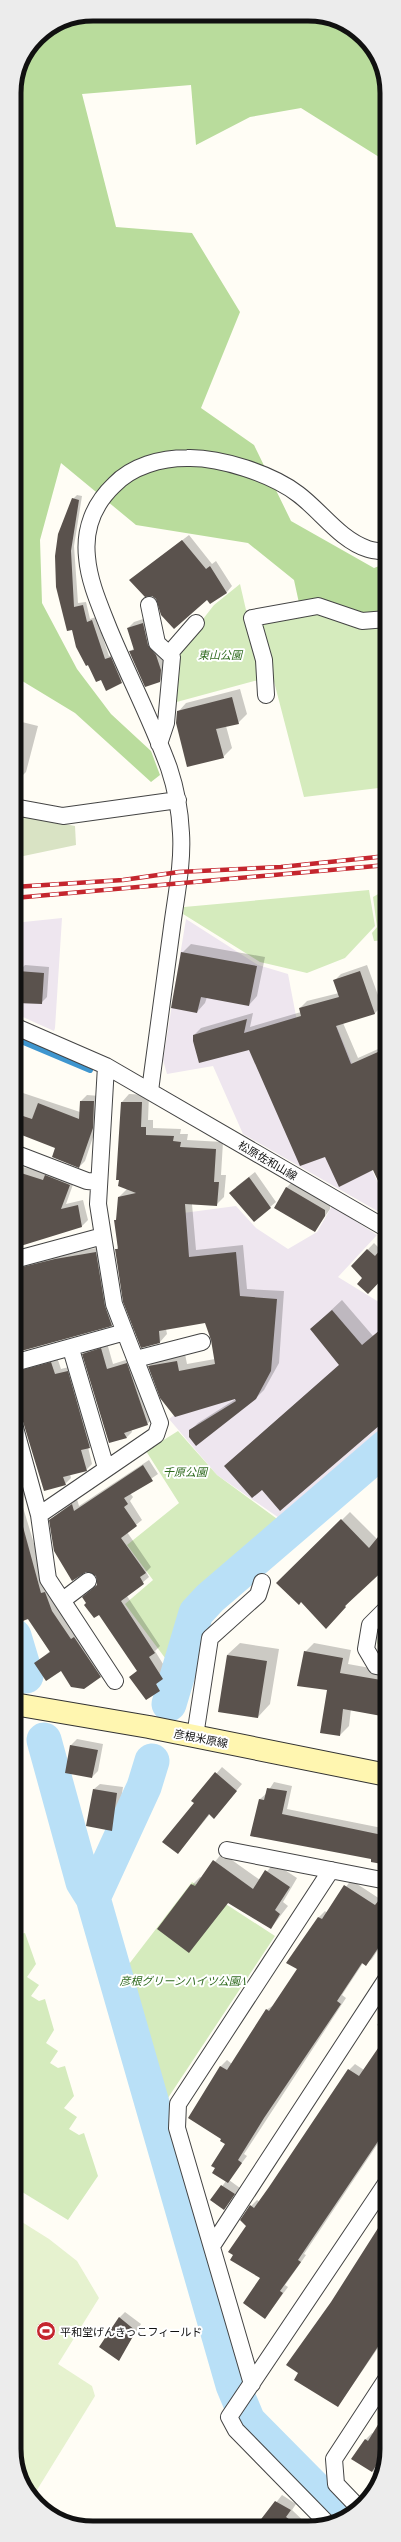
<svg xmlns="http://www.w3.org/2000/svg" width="401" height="2542" viewBox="0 0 401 2542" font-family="'Playfair Display','Noto Sans JP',serif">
  <rect width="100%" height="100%" fill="#fffdf5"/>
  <path fill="#eee6ef" d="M 62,918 L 55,1028 L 54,1031 L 14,1013 L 14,923 Z
    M 186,919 L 258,965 L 288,974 L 300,1037 L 337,1027 L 383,1138 L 361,1147 L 387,1202 L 386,1216 L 243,1134 L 213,1066 L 167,1074 L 163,1060 Z
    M 236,1206 L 256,1228 L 288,1249 L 317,1232 L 332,1206 L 377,1235 L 338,1277 L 387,1307 L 387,1320 L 383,1324 L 387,1330 L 387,1432 L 282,1520 L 217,1475 L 169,1419 L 234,1369 L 239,1292 L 162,1301 L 153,1217 Z"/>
  <path fill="#d5ebbd" d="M 240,584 L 262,679 L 173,703 L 178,651 L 214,605 Z
    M 299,612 L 387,623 L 387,787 L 304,797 L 258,620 Z
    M 387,889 L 387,940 L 374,941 L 372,933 L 377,927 L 373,897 Z
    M 369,890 L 375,926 L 345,958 L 307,973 L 260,962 L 183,914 L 184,907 Z
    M 178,1431 L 217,1475 L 284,1524 L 197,1600 L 189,1613 L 175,1668 L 171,1666 L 125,1604 L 153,1580 L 127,1545 L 179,1503 L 146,1451 Z
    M 387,1622 L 387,1658 L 377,1643 L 380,1628 Z
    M 192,1882 L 275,1936 L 162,2107 L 126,1968 Z
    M 14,1932 L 20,1934 L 25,1933 L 36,1964 L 27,1977 L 39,1985 L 31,1996 L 39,2001 L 45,1999 L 54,2030 L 46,2043 L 58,2051 L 50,2063 L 58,2068 L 65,2066 L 74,2096 L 64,2108 L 77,2117 L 69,2129 L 79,2135 L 84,2133 L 98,2176 L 68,2220 L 14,2187 Z"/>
  <path fill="#b9dc9c" d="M 93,14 L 328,17 L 368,41 L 387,87 L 387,162 L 301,108 L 250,117 L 196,145 L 191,85 L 82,94 L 116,227 L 192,233 L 240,312 L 201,408 L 254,445 L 291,521 L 374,568 L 387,563 L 387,615 L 341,611 L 326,600 L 299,603 L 294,580 L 248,543 L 136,525 L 61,463 L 40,540 L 42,603 L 77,669 L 111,714 L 151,751 L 160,775 L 151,782 L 75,713 L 14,676 L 14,572 L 17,554 L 14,545 L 14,93 C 16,83 16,71 20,62 C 36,29 60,21 93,14 Z"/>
  <path fill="#d9e3c4" d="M 14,814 L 75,826 L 76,845 L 14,858 Z"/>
  <path fill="#e6f2cf" d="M 14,2217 L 49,2239 L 77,2261 L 99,2298 L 58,2364 L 92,2386 L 95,2396 L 32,2498 L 14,2455 Z"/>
  <path fill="#0003" d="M 77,495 L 82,496 L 74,546 L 78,603 L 86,602 L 90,619 L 96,617 L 109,656 L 115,654 L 126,678 L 107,689 L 102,678 L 97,681 L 77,647 L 73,629 L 68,630 L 73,499 Z
    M 189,535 L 212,564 L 216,561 L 232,586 L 227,592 L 210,603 L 207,599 L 130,580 Z
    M 149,617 L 167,663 L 166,675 L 160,681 L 130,652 L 135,647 L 128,628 L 134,622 Z
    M 240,689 L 247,714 L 238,723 L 226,726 L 232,748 L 223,757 L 178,712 L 186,703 Z
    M 14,720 L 38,726 L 26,772 L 18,780 L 14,779 Z
    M 191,944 L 265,957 L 257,996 L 249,1005 L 207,997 L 205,1003 L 197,1012 L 182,953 Z
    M 25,965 L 49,967 L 47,997 L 41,1003 L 19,971 Z
    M 367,965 L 382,1006 L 375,1013 L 343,1023 L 358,1058 L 387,1045 L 387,1084 L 373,1169 L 325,1155 L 249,1049 L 194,1035 L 201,1028 L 253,1013 L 250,1027 L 301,1012 L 300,1008 L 307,1001 L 339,993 L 334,981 L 341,974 Z
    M 14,1090 L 80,1112 L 81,1101 L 87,1095 L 100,1096 L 98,1122 L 85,1161 L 79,1167 L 56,1147 L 14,1130 Z
    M 129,1094 L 149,1095 L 148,1120 L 153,1120 L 153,1128 L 181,1129 L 180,1134 L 188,1134 L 187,1140 L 223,1142 L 221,1175 L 226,1175 L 224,1197 L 216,1205 L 192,1204 L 196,1250 L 243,1245 L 247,1289 L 284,1291 L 279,1363 L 264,1390 L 256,1398 L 190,1431 L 198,1423 L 239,1397 L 149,1366 L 157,1359 L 185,1354 L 187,1364 L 215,1359 L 212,1340 L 206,1321 L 166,1329 L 167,1334 L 160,1342 L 116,1250 L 118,1247 L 115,1221 L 117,1218 L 119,1197 L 127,1189 L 120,1179 L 117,1179 L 122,1102 Z
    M 14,1165 L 75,1179 L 66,1204 L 83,1200 L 88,1220 L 82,1226 L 14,1247 Z
    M 255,1172 L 276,1202 L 270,1207 L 236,1187 Z
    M 292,1182 L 330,1204 L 330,1209 L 315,1231 L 286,1188 Z
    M 374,1243 L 381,1250 L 364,1278 L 352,1266 Z
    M 102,1247 L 118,1319 L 112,1325 L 14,1352 L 14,1263 Z
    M 342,1300 L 373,1336 L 262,1489 L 225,1466 L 340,1364 L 311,1329 Z
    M 107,1343 L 113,1364 L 132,1358 L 153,1419 L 147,1424 L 131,1429 L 132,1432 L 127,1437 L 109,1442 L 83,1354 L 89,1348 Z
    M 57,1357 L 61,1369 L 73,1366 L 96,1441 L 88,1447 L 92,1464 L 86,1470 L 70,1474 L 71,1478 L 65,1484 L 22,1417 L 14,1415 L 14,1377 L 26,1366 Z
    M 149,1460 L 158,1474 L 130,1493 L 133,1497 L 130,1501 L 142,1520 L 127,1532 L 151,1567 L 146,1572 L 149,1577 L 127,1596 L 160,1646 L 155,1651 L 168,1672 L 162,1678 L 165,1684 L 159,1690 L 130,1677 L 138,1670 L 98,1585 L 97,1575 L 50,1520 L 77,1499 L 79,1506 Z
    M 14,1487 L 16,1494 L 19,1494 L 47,1587 L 106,1670 L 100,1676 L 35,1664 L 50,1651 L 15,1601 L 20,1596 L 14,1568 Z
    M 350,1512 L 378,1540 L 387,1531 L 387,1565 L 353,1597 L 334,1620 L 301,1601 L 278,1583 Z
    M 240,1643 L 279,1649 L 270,1704 L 258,1717 L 227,1655 Z
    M 314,1643 L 351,1650 L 348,1664 L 387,1671 L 387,1716 L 351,1709 L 349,1726 L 340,1735 L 328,1690 L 305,1652 Z
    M 77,1739 L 103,1744 L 98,1771 L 92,1777 L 66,1772 L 71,1745 Z
    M 222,1767 L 242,1784 L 214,1817 L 210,1814 L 178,1853 L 196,1803 L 193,1801 Z
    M 274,1782 L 292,1786 L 287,1809 L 387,1829 L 387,1864 L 371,1861 L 371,1858 L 251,1835 L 260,1799 L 267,1793 Z
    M 100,1784 L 123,1787 L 117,1824 L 111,1830 L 94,1789 Z
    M 222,1853 L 260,1880 L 274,1863 L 297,1878 L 283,1902 L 288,1906 L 271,1928 L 229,1902 L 188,1952 L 192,1885 L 200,1877 L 202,1878 Z
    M 351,1880 L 380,1899 L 387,1890 L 387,1936 L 372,1959 L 366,1964 L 363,1963 L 342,1995 L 346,1998 L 244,2154 L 247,2156 L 229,2180 L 240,2188 L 224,2208 L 212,2200 L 226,2181 L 227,2144 L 223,2138 L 190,2118 L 221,2066 L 227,2060 L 232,2064 L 266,2010 L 274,2005 L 298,1969 L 288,1962 L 319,1917 L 325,1911 L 327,1913 Z
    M 387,2009 L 387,2130 L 304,2254 L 306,2255 L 285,2285 L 288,2287 L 265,2318 L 261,2278 L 247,2226 L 241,2220 L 251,2206 L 257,2200 L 260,2202 L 270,2188 L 349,2070 L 355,2064 L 364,2070 L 385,2040 L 381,2037 L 386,2031 L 377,2025 Z
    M 387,2216 L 387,2335 L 338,2406 L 299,2372 L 332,2303 Z
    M 125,2312 L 141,2324 L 118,2360 L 119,2318 Z
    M 387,2414 L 387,2449 L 382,2477 L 353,2459 L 366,2439 L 372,2433 L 374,2434 Z
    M 282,2495 L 296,2504 L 292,2510 L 311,2528 L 257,2527 Z"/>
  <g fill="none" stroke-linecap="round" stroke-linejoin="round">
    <path stroke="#3f96cf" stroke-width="6" d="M 14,1038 L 90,1070"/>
    <path stroke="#b9e0f7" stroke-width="35" d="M 14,1636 L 26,1676
      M 169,1704 L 196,1613 L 210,1598 L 387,1446
      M 44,1740 L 83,1882 L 93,1898 L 233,2385 L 248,2421 L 345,2519
      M 93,1898 L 144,1787 L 152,1761"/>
  </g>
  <path fill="#5a524d" d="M 72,498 L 79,500 L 71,551 L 74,607 L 83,605 L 87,622 L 92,620 L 105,659 L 111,657 L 122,683 L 106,691 L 101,680 L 96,682 L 88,665 L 86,666 L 76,647 L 72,630 L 67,631 L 56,587 L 55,556 L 58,534 Z
    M 182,540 L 206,569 L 210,566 L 227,593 L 210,604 L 207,600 L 174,629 L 161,615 L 156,599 L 152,596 L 145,597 L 129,580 Z
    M 143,623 L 148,645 L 156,655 L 161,670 L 160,682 L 145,687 L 129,651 L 134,650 L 127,628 Z
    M 232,697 L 239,724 L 216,729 L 224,758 L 187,767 L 176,723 L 177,711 Z
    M 181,952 L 257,966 L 249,1006 L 201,997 L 197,1013 L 171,1008 Z
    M 18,971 L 44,973 L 42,1004 L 17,1003 Z
    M 360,971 L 375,1014 L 336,1026 L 351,1064 L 387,1048 L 387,1200 L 373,1170 L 339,1187 L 325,1157 L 300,1166 L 249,1050 L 199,1063 L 193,1041 L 193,1035 L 247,1019 L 244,1033 L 301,1016 L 299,1008 L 339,997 L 333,980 Z
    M 80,1101 L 94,1101 L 93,1128 L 79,1168 L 52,1157 L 55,1148 L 14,1132 L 14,1113 L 32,1119 L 38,1103 L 79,1119 Z
    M 121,1102 L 142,1102 L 141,1127 L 146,1127 L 146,1135 L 174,1136 L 173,1141 L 181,1142 L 180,1147 L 216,1149 L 214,1182 L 219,1182 L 217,1206 L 185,1204 L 189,1257 L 236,1252 L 240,1296 L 277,1299 L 271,1371 L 256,1399 L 196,1446 L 189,1437 L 189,1430 L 236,1401 L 235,1399 L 175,1417 L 160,1398 L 148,1366 L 177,1361 L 179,1371 L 215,1364 L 211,1340 L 205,1323 L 159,1331 L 160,1343 L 141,1348 L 123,1302 L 115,1249 L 118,1249 L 114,1220 L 116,1220 L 118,1197 L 136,1193 L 118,1186 L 119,1180 L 116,1180 Z
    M 14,1173 L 20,1175 L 21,1173 L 43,1180 L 45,1175 L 70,1185 L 61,1209 L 78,1205 L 82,1227 L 14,1248 Z
    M 249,1177 L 271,1208 L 254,1222 L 229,1193 Z
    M 286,1187 L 325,1210 L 325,1216 L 315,1232 L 274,1208 Z
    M 387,1242 L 387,1274 L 368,1294 L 357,1284 L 362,1278 L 351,1266 L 367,1249 L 375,1256 Z
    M 96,1252 L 105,1306 L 112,1326 L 14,1353 L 14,1269 L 55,1259 Z
    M 332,1310 L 362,1345 L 387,1324 L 387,1419 L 280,1511 L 262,1490 L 252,1498 L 224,1466 L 339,1365 L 310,1329 Z
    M 101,1348 L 107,1369 L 127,1363 L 148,1425 L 124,1433 L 127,1438 L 109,1443 L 82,1354 Z
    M 51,1362 L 55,1374 L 68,1371 L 90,1448 L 81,1450 L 87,1471 L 63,1477 L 66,1485 L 44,1491 L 14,1392 L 14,1372 Z
    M 143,1465 L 153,1481 L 124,1498 L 128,1504 L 124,1507 L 137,1526 L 121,1538 L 146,1573 L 140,1577 L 144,1584 L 121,1601 L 155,1653 L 149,1657 L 163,1679 L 156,1684 L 160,1691 L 146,1700 L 129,1677 L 137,1671 L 99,1615 L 94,1618 L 84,1605 L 86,1603 L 82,1597 L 97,1585 L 96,1576 L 86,1572 L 72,1581 L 54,1551 L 49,1520 L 72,1504 L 74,1511 Z
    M 19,1512 L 41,1593 L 45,1592 L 52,1611 L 71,1639 L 74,1637 L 101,1677 L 84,1689 L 71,1687 L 61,1671 L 46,1681 L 34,1663 L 50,1652 L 28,1619 L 20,1622 L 14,1601 L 19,1599 L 14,1572 L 14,1513 Z
    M 341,1519 L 369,1548 L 378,1537 L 387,1546 L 387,1567 L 345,1606 L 346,1607 L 326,1629 L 301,1602 L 299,1605 L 276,1583 Z
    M 304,1651 L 343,1658 L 340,1673 L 387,1681 L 387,1717 L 343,1709 L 340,1736 L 320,1733 L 327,1690 L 297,1686 Z
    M 227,1655 L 267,1661 L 258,1718 L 218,1712 Z
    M 70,1745 L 98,1750 L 92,1778 L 65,1773 Z
    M 215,1772 L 237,1791 L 214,1819 L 209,1814 L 178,1854 L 162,1842 L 194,1803 L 191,1801 Z
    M 267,1788 L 287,1791 L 282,1814 L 387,1836 L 387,1865 L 371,1862 L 371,1859 L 250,1836 L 259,1799 L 264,1800 Z
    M 93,1789 L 117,1793 L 112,1831 L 86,1826 Z
    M 213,1860 L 253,1889 L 265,1870 L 290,1887 L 275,1910 L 280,1914 L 271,1929 L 228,1903 L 189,1953 L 157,1929 L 191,1884 L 195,1886 Z
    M 344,1885 L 375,1905 L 387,1890 L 387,1935 L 366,1966 L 362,1963 L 337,2001 L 341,2004 L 264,2118 L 238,2160 L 242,2163 L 228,2183 L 212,2173 L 215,2168 L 211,2166 L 225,2144 L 220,2141 L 221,2139 L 188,2118 L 220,2066 L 227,2070 L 266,2009 L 269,2011 L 297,1969 L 286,1963 L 318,1917 L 322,1919 Z
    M 387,2035 L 387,2128 L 298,2260 L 301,2262 L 280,2291 L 283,2293 L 265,2319 L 243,2303 L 260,2278 L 230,2260 L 233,2255 L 228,2252 L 246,2226 L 240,2220 L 250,2205 L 254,2208 L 269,2187 L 348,2069 L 359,2076 Z
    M 221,2185 L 235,2194 L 224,2210 L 210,2200 Z
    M 387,2214 L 387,2333 L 338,2407 L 294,2380 L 298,2373 L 286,2365 L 331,2302 Z
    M 119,2317 L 136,2331 L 119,2361 L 99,2347 Z
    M 387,2410 L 387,2448 L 372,2472 L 351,2459 L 365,2439 L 368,2441 Z
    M 275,2501 L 291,2510 L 286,2517 L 301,2528 L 255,2527 Z"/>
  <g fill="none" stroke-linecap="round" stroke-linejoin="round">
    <g stroke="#444" stroke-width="18">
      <path id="minor" d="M 149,605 L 157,643 L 172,657 L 166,723 L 159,744
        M 169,654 L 196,623
        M 266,695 L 264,660 L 252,618 L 318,606 L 362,621 L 387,619
        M 14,807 L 63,816 L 178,800
        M 14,1026 L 106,1066 L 387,1229
        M 150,1091 C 157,1036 165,981 172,927 C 176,896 183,863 181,833 C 180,811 176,789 169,768 C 152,721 128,675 109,629 C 100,606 89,582 87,557 C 84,529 94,504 114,485 C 132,466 161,458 187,458 C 220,457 272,474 298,494 C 321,511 340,540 368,549 C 374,551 381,551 387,552
        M 14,1153 L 87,1181 L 99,1182
        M 14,1260 L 103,1236
        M 71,1349 L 106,1468
        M 136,1359 L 202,1342
        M 14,1363 L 125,1332
        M 14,1424 L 39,1515 L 48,1579 L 115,1681
        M 39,1515 L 156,1435 L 160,1423 L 114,1304 L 103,1236 L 98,1204 L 106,1066
        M 63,1600 L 88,1581
        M 387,1608 L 370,1625 L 366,1649 L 376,1666 L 387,1668
        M 195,1736 L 210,1638 L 258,1595 L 262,1582
        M 227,1850 L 387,1881
        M 212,2246 L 387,1978
        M 252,2384 L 177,2128 L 178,2104 L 331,1870
        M 359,2508 L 336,2484 L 334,2459 L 387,2378
        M 328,2524 L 236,2430 L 229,2417 L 387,2182"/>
    </g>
    <g stroke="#333" stroke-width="24">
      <path id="secondary" d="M 14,1704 L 149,1727 L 387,1775"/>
    </g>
    <use href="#minor" stroke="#fff" stroke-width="16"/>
    <use href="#secondary" stroke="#fff6b0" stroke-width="22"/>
    <g stroke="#c4262e" stroke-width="4.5">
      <path id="rail" d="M 14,887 L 123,880 L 179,872 L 281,867 L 387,856
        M 14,898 L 387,865"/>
    </g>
    <use href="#rail" stroke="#fff" stroke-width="3" stroke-dasharray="9" stroke-linecap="butt"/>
  </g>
  <defs>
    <g id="stadium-disc" transform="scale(1)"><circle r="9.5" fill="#c4262e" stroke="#fff"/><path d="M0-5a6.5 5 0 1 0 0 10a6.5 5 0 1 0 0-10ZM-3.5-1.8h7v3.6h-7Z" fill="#fff"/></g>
  </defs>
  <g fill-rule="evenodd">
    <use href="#stadium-disc" x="46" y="2331"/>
  </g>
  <g text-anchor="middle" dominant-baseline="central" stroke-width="4" stroke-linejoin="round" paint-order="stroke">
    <g font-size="11" font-style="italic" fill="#2f6b1f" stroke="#fff">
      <text x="220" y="654">東山公園</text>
      <text x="185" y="1471">千原公園</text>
      <text x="183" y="1980">彦根グリーンハイツ公園A</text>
    </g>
    <g font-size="11" fill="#111" stroke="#fff">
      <text transform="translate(268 1160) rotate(30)">松原佐和山線</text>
      <text transform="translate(201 1738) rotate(11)">彦根米原線</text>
    </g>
    <g font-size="11" fill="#111" stroke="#fff" text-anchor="start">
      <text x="60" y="2331">平和堂げんきっこフィールド</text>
    </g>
  </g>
  <path d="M0 0H401V2542H0ZM93 21H308A72 72 0 0 1 380 93V2449A72 72 0 0 1 308 2521H93A72 72 0 0 1 21 2449V93A72 72 0 0 1 93 21Z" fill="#ececec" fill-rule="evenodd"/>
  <path fill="none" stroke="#111" stroke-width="5" d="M93 21H308A72 72 0 0 1 380 93V2449A72 72 0 0 1 308 2521H93A72 72 0 0 1 21 2449V93A72 72 0 0 1 93 21Z"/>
</svg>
